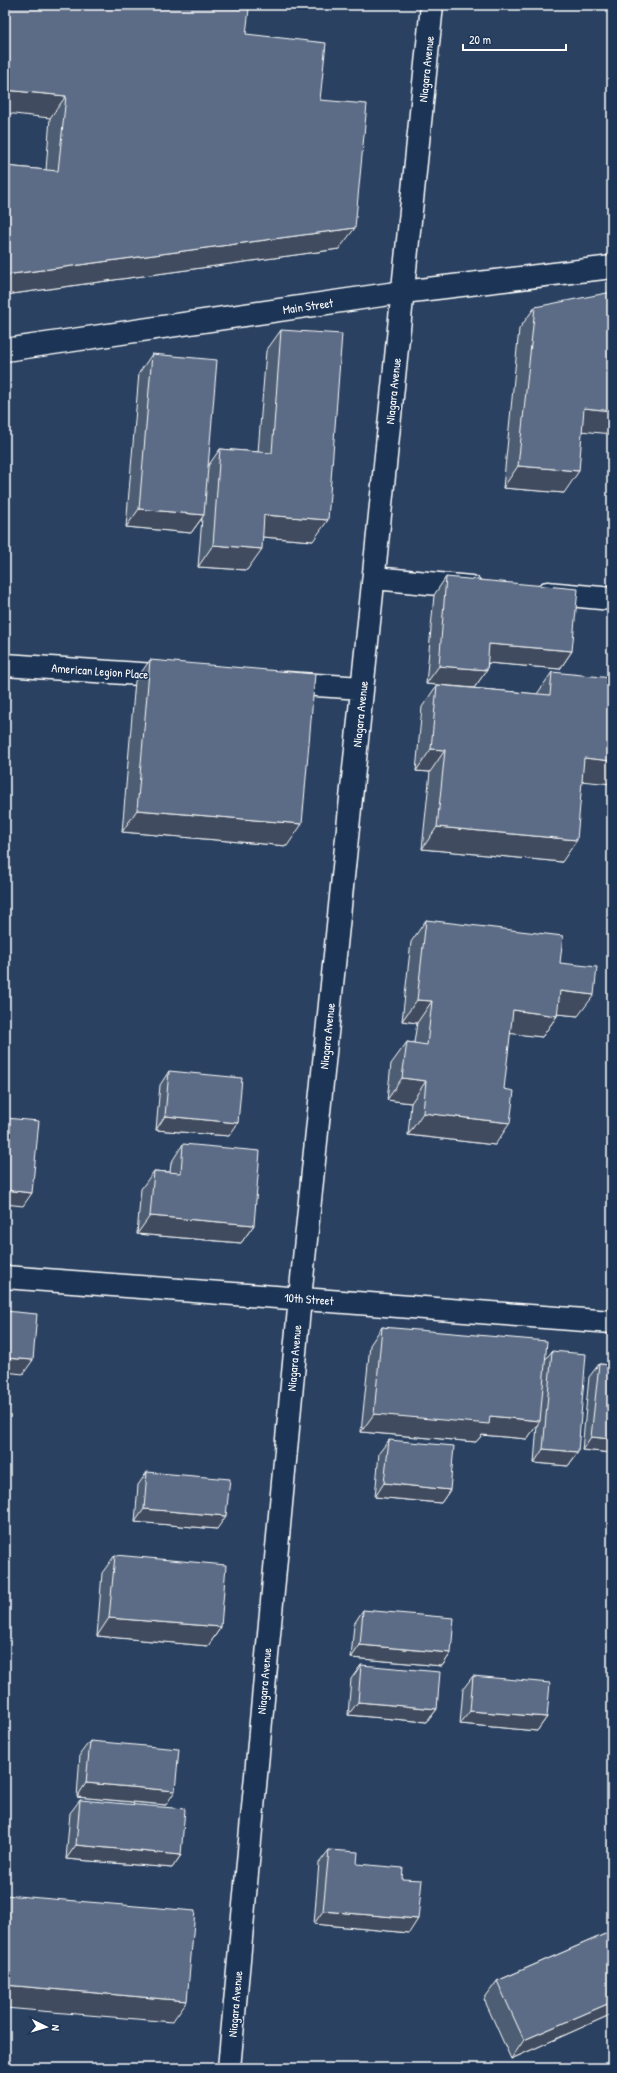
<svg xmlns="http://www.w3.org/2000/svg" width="617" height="2073" viewBox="0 0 617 2073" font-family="'Patrick Hand',sans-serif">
  <rect width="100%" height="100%" fill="#2a4161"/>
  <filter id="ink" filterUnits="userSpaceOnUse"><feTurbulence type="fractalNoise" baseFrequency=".025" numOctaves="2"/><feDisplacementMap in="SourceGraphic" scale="8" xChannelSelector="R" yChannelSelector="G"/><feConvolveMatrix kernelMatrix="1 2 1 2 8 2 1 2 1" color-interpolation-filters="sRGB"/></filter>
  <g filter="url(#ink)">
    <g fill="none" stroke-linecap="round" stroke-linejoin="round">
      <g stroke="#fff" stroke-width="25">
        <path id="minor" d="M 374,578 L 471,587
          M 547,593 L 612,599
          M 5,665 L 170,676
          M 286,683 L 362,688
          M 5,1277 L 612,1322
          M 229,2068 L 300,1298 L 432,5"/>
      </g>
      <g stroke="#fff" stroke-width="25">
        <path id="major" d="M 5,350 L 403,292 L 612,267"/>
      </g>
      <use href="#minor" stroke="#1d3557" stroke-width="22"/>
      <use href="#major" stroke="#1d3557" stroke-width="22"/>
    </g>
    <path fill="#4e5d73" stroke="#fff" d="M 51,5 L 212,5 L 212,6 L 246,34 L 320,100 L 339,249 L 5,295 L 5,166 L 46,170 L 50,118 Z
      M 535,307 L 582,431 L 564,493 L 503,488 L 519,329 Z
      M 281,330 L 313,541 L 262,537 L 247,570 L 198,567 L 202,518 L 191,533 L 126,527 L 139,373 L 152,354 L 208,466 L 220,449 L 258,452 L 266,351 Z
      M 446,577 L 572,651 L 560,669 L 488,663 L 487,670 L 474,688 L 426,684 L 434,595 Z
      M 150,660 L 287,846 L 122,832 L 135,681 Z
      M 552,672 L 582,781 L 562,862 L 422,849 L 430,772 L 416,771 L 422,707 L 437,685 L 537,694 Z
      M 426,920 L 560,963 L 578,1016 L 558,1014 L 557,1016 L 542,1037 L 510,1033 L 495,1145 L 408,1135 L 411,1103 L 387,1100 L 391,1064 L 407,1042 L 414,1043 L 417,1023 L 402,1021 L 411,942 Z
      M 169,1071 L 229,1136 L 156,1130 L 160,1085 Z
      M 183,1144 L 254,1225 L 241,1243 L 137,1234 L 141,1189 L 154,1171 L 170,1172 L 171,1163 Z
      M 382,1327 L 545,1360 L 552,1351 L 578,1452 L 568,1466 L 534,1463 L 537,1425 L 527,1439 L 482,1435 L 476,1442 L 361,1432 L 370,1345 Z
      M 599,1364 L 612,1365 L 612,1453 L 582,1450 L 589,1377 Z
      M 389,1440 L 450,1490 L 441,1503 L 375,1497 L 379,1453 Z
      M 147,1472 L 217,1529 L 135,1522 L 138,1485 Z
      M 115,1555 L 221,1627 L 208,1646 L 97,1636 L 102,1573 Z
      M 363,1610 L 451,1653 L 442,1666 L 351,1658 L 354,1624 Z
      M 361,1665 L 437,1709 L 427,1722 L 348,1715 L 351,1679 Z
      M 473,1676 L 547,1717 L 537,1731 L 460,1724 L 463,1689 Z
      M 90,1741 L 166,1805 L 77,1797 L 80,1754 Z
      M 80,1800 L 181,1855 L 172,1868 L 66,1859 L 70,1813 Z
      M 329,1850 L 357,1864 L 402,1879 L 409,1933 L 314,1924 L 319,1863 Z
      M 612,1931 L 612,2014 L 511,2059 L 484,1999 L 497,1981 Z"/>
    <path fill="#404c5e" stroke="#fff" d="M 5,90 L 66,96 L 50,118 L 5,113 Z
      M 355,228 L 339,249 L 5,295 L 5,275 Z
      M 584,408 L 612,411 L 612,434 L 569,430 Z
      M 518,466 L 579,471 L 564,493 L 503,488 Z
      M 139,509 L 204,515 L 191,533 L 126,527 Z
      M 264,515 L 328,520 L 313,541 L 249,536 Z
      M 213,545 L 262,549 L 247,570 L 198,567 Z
      M 489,644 L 572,651 L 560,669 L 476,662 Z
      M 439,666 L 487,670 L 474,688 L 426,684 Z
      M 431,749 L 445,750 L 430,772 L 416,771 Z
      M 584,758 L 612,761 L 612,784 L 569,780 Z
      M 137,810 L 302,824 L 287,846 L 122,832 Z
      M 437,827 L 577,840 L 562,862 L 422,849 Z
      M 560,991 L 594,995 L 578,1016 L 545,1013 Z
      M 417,1000 L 432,1001 L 417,1023 L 402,1021 Z
      M 513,1010 L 557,1016 L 542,1037 L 497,1032 Z
      M 402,1078 L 426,1081 L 411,1103 L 387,1100 Z
      M 423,1113 L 510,1123 L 495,1145 L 408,1135 Z
      M 165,1116 L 238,1123 L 229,1136 L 156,1130 Z
      M 5,1190 L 32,1193 L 23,1206 L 5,1204 Z
      M 150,1216 L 254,1225 L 241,1243 L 137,1234 Z
      M 5,1358 L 33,1360 L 23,1374 L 5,1372 Z
      M 374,1414 L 490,1416 L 540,1421 L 527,1439 L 482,1435 L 476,1442 L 361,1432 Z
      M 591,1437 L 612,1439 L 612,1453 L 582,1450 Z
      M 543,1449 L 578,1452 L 568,1466 L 534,1463 Z
      M 384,1483 L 450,1490 L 441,1503 L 375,1497 Z
      M 144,1509 L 226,1516 L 217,1529 L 135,1522 Z
      M 109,1618 L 221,1627 L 208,1646 L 97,1636 Z
      M 360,1645 L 451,1653 L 442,1666 L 351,1658 Z
      M 358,1702 L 437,1709 L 427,1722 L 348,1715 Z
      M 470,1711 L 547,1717 L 537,1731 L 460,1724 Z
      M 86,1783 L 175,1791 L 166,1805 L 77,1797 Z
      M 76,1845 L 181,1855 L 172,1868 L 66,1859 Z
      M 323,1911 L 418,1919 L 409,1933 L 314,1924 Z
      M 5,1985 L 187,2001 L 172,2022 L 5,2008 Z
      M 612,2002 L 612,2014 L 511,2059 L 524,2040 Z"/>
    <path fill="#5b6c86" stroke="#fff" d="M 5,5 L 22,5 L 63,9 L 63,5 L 212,5 L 212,6 L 249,9 L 246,34 L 326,43 L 320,100 L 367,104 L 355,228 L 5,275 L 5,166 L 58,171 L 66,96 L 5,90 Z
      M 612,292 L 612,411 L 584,408 L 579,471 L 518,466 L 535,307 Z
      M 281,330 L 342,334 L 328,520 L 264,515 L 262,549 L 213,545 L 220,449 L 272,453 Z
      M 152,354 L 217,360 L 204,515 L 139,509 Z
      M 446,577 L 578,589 L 572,651 L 489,644 L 487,670 L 439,666 Z
      M 150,660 L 315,674 L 302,824 L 137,810 Z
      M 552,672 L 612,678 L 612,761 L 584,758 L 577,840 L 437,827 L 445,750 L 431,749 L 437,685 L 550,695 Z
      M 426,920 L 563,936 L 560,963 L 597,967 L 594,995 L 560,991 L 557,1016 L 513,1010 L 504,1089 L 514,1091 L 510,1123 L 423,1113 L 426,1081 L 402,1078 L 407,1042 L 427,1045 L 432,1001 L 417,1000 Z
      M 169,1071 L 242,1078 L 238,1123 L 165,1116 Z
      M 5,1118 L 39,1121 L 32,1193 L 5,1190 Z
      M 183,1144 L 260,1151 L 254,1225 L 150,1216 L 154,1171 L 181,1173 Z
      M 5,1311 L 37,1314 L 33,1360 L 5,1358 Z
      M 382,1327 L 547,1341 L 540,1421 L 490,1416 L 489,1424 L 374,1414 Z
      M 552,1351 L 586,1354 L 578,1452 L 543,1449 Z
      M 599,1364 L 612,1365 L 612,1439 L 591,1437 Z
      M 389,1440 L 454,1446 L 450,1490 L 384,1483 Z
      M 147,1472 L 230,1479 L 226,1516 L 144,1509 Z
      M 115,1555 L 226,1565 L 221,1627 L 109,1618 Z
      M 363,1610 L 454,1618 L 451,1653 L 360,1645 Z
      M 361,1665 L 440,1672 L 437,1709 L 358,1702 Z
      M 473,1676 L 550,1683 L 547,1717 L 470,1711 Z
      M 90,1741 L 179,1749 L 175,1791 L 86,1783 Z
      M 80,1800 L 185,1809 L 181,1855 L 76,1845 Z
      M 329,1850 L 358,1852 L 357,1864 L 403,1868 L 402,1879 L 422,1880 L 418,1919 L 323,1911 Z
      M 5,1895 L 195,1911 L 187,2001 L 5,1985 Z
      M 612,1931 L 612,2002 L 524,2040 L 497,1981 Z"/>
  </g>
  <g text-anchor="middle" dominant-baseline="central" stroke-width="3" stroke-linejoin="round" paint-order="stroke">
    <g font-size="12" fill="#fff" stroke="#1d3557">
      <text transform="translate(426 69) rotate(-84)">Niagara Avenue</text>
      <text transform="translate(308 306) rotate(-8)">Main Street</text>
      <text transform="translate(393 391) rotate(-84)">Niagara Avenue</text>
      <text transform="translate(100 671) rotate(4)">American Legion Place</text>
      <text transform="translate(360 714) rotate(-84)">Niagara Avenue</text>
      <text transform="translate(327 1036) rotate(-84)">Niagara Avenue</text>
      <text transform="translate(309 1299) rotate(4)">10th Street</text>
      <text transform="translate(294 1358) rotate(-85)">Niagara Avenue</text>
      <text transform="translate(264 1681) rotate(-85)">Niagara Avenue</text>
      <text transform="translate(235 2004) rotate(-85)">Niagara Avenue</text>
    </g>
  </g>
  <rect width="617" height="2073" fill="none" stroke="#1d3557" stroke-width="20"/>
  <rect x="10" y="10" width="597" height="2053" fill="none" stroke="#fff" stroke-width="1.5" filter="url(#ink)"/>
  <g transform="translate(46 2027) rotate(95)" stroke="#1d3557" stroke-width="3" paint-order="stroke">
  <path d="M0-3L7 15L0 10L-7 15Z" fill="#ffffff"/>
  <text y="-6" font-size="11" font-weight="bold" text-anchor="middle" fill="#ffffff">N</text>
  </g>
  <path d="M463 44v6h103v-6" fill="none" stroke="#ffffff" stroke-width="2"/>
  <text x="469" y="44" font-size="12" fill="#ffffff" stroke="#1d3557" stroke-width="3" paint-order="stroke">20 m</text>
</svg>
